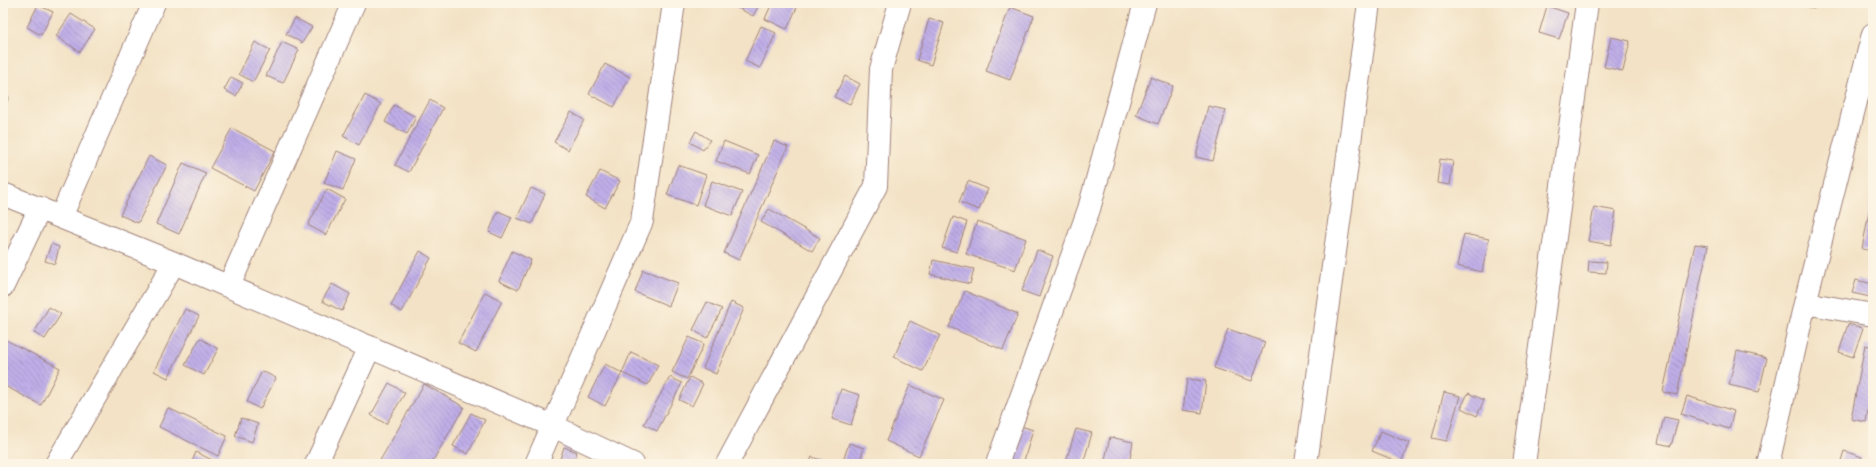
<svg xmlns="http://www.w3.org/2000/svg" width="1876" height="467" viewBox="0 0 1876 467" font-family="Mali,sans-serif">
  <defs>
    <pattern id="building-back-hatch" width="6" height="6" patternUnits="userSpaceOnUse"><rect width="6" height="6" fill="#bfaee8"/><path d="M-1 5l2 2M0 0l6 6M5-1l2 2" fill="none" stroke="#9d8dbc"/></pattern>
  </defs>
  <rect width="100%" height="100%" fill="#fcf5e5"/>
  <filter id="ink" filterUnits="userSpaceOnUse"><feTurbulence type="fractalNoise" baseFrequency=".025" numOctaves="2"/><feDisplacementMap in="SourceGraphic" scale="8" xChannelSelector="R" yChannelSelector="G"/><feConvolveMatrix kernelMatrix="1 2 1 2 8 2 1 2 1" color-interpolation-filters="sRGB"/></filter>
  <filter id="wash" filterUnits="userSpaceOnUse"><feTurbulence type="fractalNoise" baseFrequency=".012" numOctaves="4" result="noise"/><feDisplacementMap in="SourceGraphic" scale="16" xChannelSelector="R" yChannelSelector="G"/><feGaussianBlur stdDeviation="0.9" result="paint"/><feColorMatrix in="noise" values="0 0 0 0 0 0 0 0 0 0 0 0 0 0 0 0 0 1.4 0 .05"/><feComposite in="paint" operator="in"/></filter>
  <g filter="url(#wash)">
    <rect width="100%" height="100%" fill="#f3e2c5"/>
    <g id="blocks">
      <path fill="url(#building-back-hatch)" d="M 729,3 L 760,3 L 753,16 Z
        M 772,3 L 799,3 L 787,29 L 765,19 Z
        M 1797,3 L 1816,3 L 1814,9 Z
        M 38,5 L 53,12 L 41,35 L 27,27 Z
        M 1547,6 L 1568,13 L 1559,39 L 1539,33 Z
        M 1010,7 L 1034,16 L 1010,80 L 986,71 Z
        M 71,14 L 95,29 L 80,52 L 56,36 Z
        M 295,18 L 312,27 L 302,43 L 286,34 Z
        M 929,19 L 944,23 L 931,65 L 917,60 Z
        M 761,26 L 776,33 L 760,68 L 745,61 Z
        M 1611,37 L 1630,41 L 1623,71 L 1604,67 Z
        M 255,42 L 270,50 L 253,82 L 239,74 Z
        M 282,42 L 299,50 L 283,83 L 266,76 Z
        M 605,64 L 630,77 L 614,107 L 589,94 Z
        M 845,76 L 860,84 L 850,104 L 834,97 Z
        M 231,77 L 243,83 L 236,96 L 224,90 Z
        M 1151,77 L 1173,86 L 1158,124 L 1136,115 Z
        M 3,94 L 9,97 L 3,110 Z
        M 365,95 L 381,104 L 359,145 L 343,136 Z
        M 430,100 L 443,108 L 409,172 L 395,165 Z
        M 394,105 L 416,117 L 407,134 L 385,122 Z
        M 1208,106 L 1226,110 L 1213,161 L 1196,157 Z
        M 571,112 L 584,120 L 568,150 L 554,142 Z
        M 232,128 L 275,151 L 254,191 L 210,168 Z
        M 696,131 L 710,140 L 703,150 L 690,142 Z
        M 724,141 L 758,155 L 750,174 L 716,161 Z
        M 774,141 L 788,147 L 739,260 L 724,253 Z
        M 337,151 L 356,159 L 343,190 L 324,183 Z
        M 149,156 L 167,165 L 138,223 L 120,215 Z
        M 1440,159 L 1453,161 L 1450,185 L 1437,183 Z
        M 183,163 L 206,173 L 179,234 L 156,224 Z
        M 678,165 L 706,175 L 696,205 L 667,195 Z
        M 600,171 L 620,181 L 605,208 L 586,197 Z
        M 712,181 L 742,192 L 732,216 L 703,205 Z
        M 968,181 L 988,189 L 979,210 L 959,202 Z
        M 531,188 L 545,194 L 532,224 L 517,218 Z
        M 327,189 L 345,199 L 326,235 L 308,225 Z
        M 1872,196 L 1873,196 L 1873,251 L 1862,249 Z
        M 1594,207 L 1616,211 L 1611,245 L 1588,241 Z
        M 769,209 L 820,238 L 812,251 L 761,222 Z
        M 498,211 L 512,217 L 502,238 L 489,232 Z
        M 953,217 L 967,222 L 957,252 L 942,248 Z
        M 977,221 L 1026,239 L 1015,270 L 966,254 Z
        M 1464,234 L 1489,239 L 1482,272 L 1457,266 Z
        M 51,244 L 59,247 L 55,264 L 45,261 Z
        M 1695,244 L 1708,246 L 1677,395 L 1663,392 Z
        M 1037,250 L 1053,256 L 1039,297 L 1022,291 Z
        M 420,251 L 431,258 L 402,312 L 391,305 Z
        M 512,251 L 531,260 L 518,290 L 499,281 Z
        M 933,260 L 974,269 L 970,284 L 930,274 Z
        M 1589,261 L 1607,262 L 1606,273 L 1588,272 Z
        M 643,270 L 678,283 L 669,306 L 635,292 Z
        M 1856,280 L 1873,284 L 1870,297 L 1852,293 Z
        M 332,284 L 350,294 L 342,311 L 322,301 Z
        M 965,291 L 1018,314 L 1003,350 L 949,327 Z
        M 485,292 L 502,301 L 476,352 L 458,343 Z
        M 707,302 L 722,309 L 707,338 L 693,330 Z
        M 731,302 L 744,308 L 716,374 L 703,368 Z
        M 49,307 L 61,314 L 45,339 L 34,333 Z
        M 185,309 L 199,316 L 168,378 L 154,371 Z
        M 910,321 L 940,335 L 923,371 L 894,357 Z
        M 1848,324 L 1863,328 L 1853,357 L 1839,352 Z
        M 1228,329 L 1265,342 L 1252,381 L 1214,368 Z
        M 689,337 L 704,344 L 687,379 L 672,372 Z
        M 200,338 L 218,349 L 204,375 L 185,365 Z
        M 6,340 L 60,368 L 41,405 L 3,385 L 3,346 Z
        M 1865,345 L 1873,347 L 1873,383 L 1866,422 L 1851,419 Z
        M 1737,351 L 1767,358 L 1759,392 L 1729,385 Z
        M 631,352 L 658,365 L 648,385 L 622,373 L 605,406 L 588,397 L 605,364 L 622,373 Z
        M 262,371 L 276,378 L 260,409 L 247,402 Z
        M 670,377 L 682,383 L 657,431 L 644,424 Z
        M 690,377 L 703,384 L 692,406 L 679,400 Z
        M 1187,379 L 1206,381 L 1202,413 L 1183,410 Z
        M 389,383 L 405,393 L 386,424 L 371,415 Z
        M 424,384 L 464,407 L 431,464 L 378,464 Z
        M 910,385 L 944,400 L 919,456 L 886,441 Z
        M 841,389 L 860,395 L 851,425 L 832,419 Z
        M 1444,392 L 1460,396 L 1447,441 L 1432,438 Z
        M 1468,393 L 1484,400 L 1477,416 L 1461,408 Z
        M 1687,396 L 1734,411 L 1729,429 L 1681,414 Z
        M 168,408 L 227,436 L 218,456 L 159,427 Z
        M 471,413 L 485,420 L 468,454 L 453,446 Z
        M 1664,417 L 1678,420 L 1671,446 L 1658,443 Z
        M 241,418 L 258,424 L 252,442 L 235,436 Z
        M 1018,425 L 1033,430 L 1023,464 L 1007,464 Z
        M 1076,429 L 1092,433 L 1083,464 L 1065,464 Z
        M 1381,431 L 1409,443 L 1401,463 L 1372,451 Z
        M 1110,437 L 1133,442 L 1129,464 L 1104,464 Z
        M 849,443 L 864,448 L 859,464 L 842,464 Z
        M 564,447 L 577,452 L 573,464 L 560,459 Z
        M 1844,451 L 1862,457 L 1860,464 L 1840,464 Z
        M 196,452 L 212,460 L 210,464 L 191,464 Z
        M 812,457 L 832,464 L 809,464 Z"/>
    </g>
  </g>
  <g filter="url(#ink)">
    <use href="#blocks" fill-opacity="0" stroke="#9e8078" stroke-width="1"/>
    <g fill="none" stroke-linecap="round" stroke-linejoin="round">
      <g stroke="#9e8078" stroke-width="24">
        <path id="minor" d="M 3,194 L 174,263 L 553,426 L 633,464
          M 61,217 L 154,3
          M 3,286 L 40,208
          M 229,286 L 354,3
          M 1805,303 L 1873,315
          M 56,464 L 174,263
          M 316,464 L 370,347
          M 536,464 L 642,221 L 674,3
          M 727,464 L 876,186 L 881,69 L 900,3
          M 997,464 L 1089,209 L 1145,3
          M 1306,464 L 1369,3
          M 1524,464 L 1587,3
          M 1768,464 L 1805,303 L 1873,34"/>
      </g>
      <use href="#minor" stroke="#fff" stroke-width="22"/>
    </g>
  </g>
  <rect width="1876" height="467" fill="none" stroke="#fcf5e5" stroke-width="16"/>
</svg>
